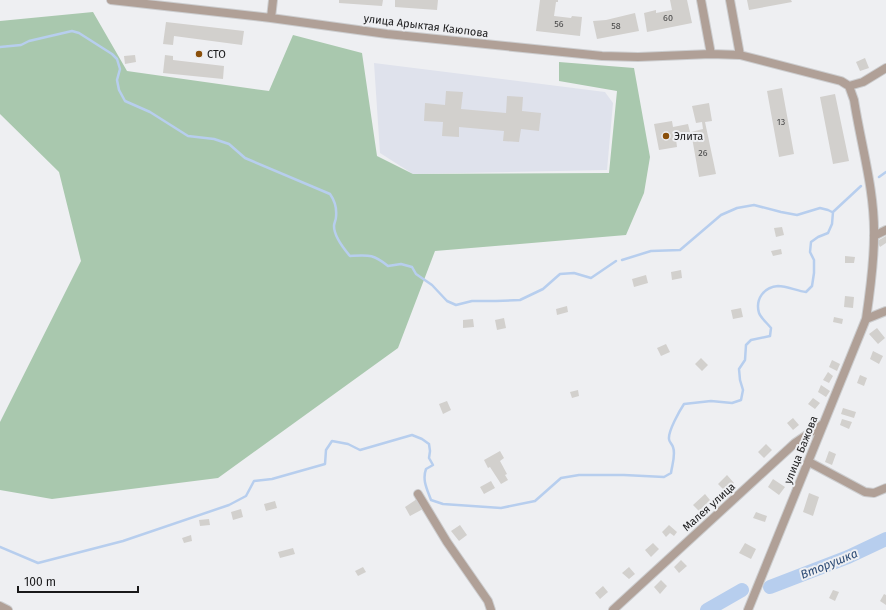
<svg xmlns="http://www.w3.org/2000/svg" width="886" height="610" viewBox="0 0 886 610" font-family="'Fira Sans',sans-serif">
  <rect width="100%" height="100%" fill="#eeeff2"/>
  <path fill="#dfe2ec" d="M 374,63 L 605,92 L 613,103 L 607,170 L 413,174 L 380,153 Z"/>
  <path fill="#a9c8ae" d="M 93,12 L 127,71 L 269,91 L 293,35 L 362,53 L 377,156 L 413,174 L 609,173 L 617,91 L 559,81 L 559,62 L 634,68 L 650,157 L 644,193 L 626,235 L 435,251 L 398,348 L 218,478 L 52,499 L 0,490 L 0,422 L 81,261 L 59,172 L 0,114 L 0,21 Z"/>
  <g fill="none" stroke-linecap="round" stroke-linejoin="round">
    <path stroke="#b7ceee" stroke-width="2.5" d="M 0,47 L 21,45 L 29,41 L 72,31 L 79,33 L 112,54 L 117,59 L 120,69 L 117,80 L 119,90 L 125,101 L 150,112 L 188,136 L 214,139 L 229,144 L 245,158 L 330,194 C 335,201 337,208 336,217 C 336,220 334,223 334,226 C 334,237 344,249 350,256 C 369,255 373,254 388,266 L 401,264 L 412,267 L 416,274 L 432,285 L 447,301 L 456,305 L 472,301 L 496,301 L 520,300 L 543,289 L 560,274 L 574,273 L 591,278 L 616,261
      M 879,177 L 886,172
      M 622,260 L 651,251 L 680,250 L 721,215 L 737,208 L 754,205 L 781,212 L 797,215 L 820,208 L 828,210 L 832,212
      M 0,547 L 38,563 L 123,541 L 229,505 L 246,496 L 254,481 L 272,479 L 325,464 L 326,450 L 332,441 L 348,444 L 360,450 L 412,435 L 422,439 L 429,444 L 430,451 L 429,458 L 433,465 L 426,469 C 422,480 427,489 431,500 L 443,504 L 501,508 L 535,501 L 561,478 L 579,475 L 624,475 L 664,477 L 671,473 C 672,465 676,455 673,447 C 672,444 669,442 669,439 C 668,431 680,410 684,404 L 711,401 L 732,403 L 741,400 L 743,390 L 740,380 L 739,369 L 745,360 L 746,345 L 751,340 L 770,336 L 771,328 C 767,323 761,318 759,313 C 755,299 764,287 778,286 C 787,286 797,291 806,292 L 812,286 L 814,273 L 814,260 L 810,252 L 811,242 L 818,237 L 828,233 L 832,224 L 833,212 L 861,186"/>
    <path stroke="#b7ceee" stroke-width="14" d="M 770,587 L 848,557 L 886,539
      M 707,610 L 742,590"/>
  </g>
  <path fill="#d2d0cd" d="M 339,0 L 383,0 L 382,6 L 339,3 Z
    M 395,0 L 438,0 L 437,10 L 395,7 Z
    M 540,0 L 558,0 L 558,2 L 556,2 L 554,16 L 571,18 L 572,16 L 582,17 L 580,36 L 536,31 Z
    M 670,0 L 687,0 L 692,23 L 647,32 L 644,13 L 656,10 L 656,13 L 672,10 Z
    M 747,0 L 791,0 L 792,2 L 749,10 Z
    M 635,13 L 639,31 L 597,39 L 593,21 L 606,20 Z
    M 166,22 L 244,31 L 242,45 L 174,36 L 173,45 L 163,44 Z
    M 135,55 L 136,62 L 125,64 L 124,56 Z
    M 165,55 L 173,56 L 173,60 L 224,66 L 223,79 L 163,73 Z
    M 865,58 L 869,68 L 860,71 L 856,62 Z
    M 782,88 L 794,154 L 779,157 L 767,91 Z
    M 446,91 L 463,92 L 461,109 L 506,113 L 507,96 L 523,97 L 522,111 L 541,113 L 539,131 L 521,129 L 519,142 L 503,141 L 504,131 L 459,127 L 459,137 L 442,136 L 443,122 L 424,121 L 425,103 L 445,105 Z
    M 835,94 L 849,161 L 833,164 L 820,97 Z
    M 709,103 L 712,121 L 705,122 L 716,174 L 699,177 L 691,132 L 703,129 L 702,122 L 696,123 L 692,106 Z
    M 672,121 L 673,127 L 688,124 L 691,136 L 676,139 L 677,147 L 659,150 L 654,124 Z
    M 782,227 L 784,235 L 776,237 L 774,228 Z
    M 886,236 L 886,243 L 880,247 L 877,241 Z
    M 781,249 L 782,254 L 773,256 L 771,251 Z
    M 845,256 L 855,257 L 854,263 L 845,263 Z
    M 681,270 L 682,278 L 672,280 L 671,272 Z
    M 646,275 L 648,283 L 634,287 L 632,279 Z
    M 845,296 L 854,297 L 853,308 L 844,307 Z
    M 567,306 L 568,312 L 557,315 L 556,309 Z
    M 741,308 L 743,317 L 733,319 L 731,310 Z
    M 834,317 L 843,319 L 842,324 L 833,322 Z
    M 504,318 L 506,328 L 497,330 L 495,320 Z
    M 473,319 L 474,327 L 463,328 L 463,320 Z
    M 877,328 L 885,338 L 878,344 L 869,334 Z
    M 666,344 L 670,352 L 661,356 L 657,348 Z
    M 873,351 L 883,356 L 879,364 L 870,359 Z
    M 701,358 L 708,365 L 702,371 L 695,364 Z
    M 832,360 L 840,364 L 837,371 L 829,367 Z
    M 828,372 L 833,376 L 829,383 L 823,380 Z
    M 860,375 L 867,378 L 864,386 L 857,383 Z
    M 821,385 L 830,391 L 826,397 L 818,392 Z
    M 578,390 L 579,396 L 572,398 L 570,392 Z
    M 813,398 L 820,403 L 815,409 L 808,404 Z
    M 447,401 L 451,410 L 443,414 L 439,404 Z
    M 843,408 L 856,412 L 854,418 L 841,414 Z
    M 793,418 L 799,425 L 793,430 L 787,423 Z
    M 842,419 L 852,422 L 849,429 L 840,425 Z
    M 766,444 L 772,450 L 764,458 L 758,452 Z
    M 500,451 L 504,458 L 500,461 L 507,474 L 505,475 L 508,480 L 501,484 L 490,467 L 488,468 L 484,460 Z
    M 829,451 L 836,454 L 832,465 L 825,462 Z
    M 727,475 L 734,483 L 725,491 L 718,484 Z
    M 773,479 L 785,487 L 779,495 L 768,487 Z
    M 491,481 L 495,488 L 484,494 L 480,487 Z
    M 809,493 L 819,497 L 813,516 L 803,512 Z
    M 705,494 L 710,500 L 699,511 L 693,505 Z
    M 417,499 L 423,509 L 410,516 L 405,507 Z
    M 275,501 L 277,508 L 266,511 L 264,504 Z
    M 241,509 L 243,517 L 233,520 L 231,512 Z
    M 756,512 L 767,516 L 765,522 L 753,518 Z
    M 209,519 L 210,525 L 200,526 L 199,520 Z
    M 460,525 L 467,535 L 459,541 L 451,531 Z
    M 669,525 L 677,532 L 674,536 L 670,533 L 666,537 L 662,532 Z
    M 191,535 L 192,541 L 184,543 L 182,538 Z
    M 653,543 L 659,549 L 651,557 L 645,550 Z
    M 745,543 L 756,549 L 751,559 L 739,553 Z
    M 293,548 L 295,554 L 280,558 L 278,552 Z
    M 681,560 L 687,566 L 679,573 L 674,567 Z
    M 363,567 L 366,572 L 358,576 L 355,571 Z
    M 629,567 L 635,574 L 629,579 L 622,573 Z
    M 661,580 L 667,586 L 660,594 L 654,587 Z
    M 603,586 L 608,592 L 600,599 L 595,593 Z
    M 833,590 L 839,592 L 835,601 L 829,598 Z
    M 884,594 L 886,595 L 886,605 L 880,601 Z"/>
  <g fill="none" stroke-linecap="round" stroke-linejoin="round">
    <g stroke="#cccdcf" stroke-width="10">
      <path id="minor" d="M 111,0 L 271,18 L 387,34 L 602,56 L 638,57 L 711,54 L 740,55 L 841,81 L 849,86 L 854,100 C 861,145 875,191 874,236 C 874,264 870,292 866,319 L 748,610
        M 701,0 L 711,54
        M 730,0 L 740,55
        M 271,18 L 273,0
        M 849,86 L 863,82 L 886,68
        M 874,236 L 886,230
        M 866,319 L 886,311
        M 809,462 L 865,492 L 874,493 L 886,488
        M 418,494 L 447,542 L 488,601 L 491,610
        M 0,606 L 8,610
        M 613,610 L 795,443 L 823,424"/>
    </g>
    <use href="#minor" stroke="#b0a097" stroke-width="8"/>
  </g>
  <g fill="#8a4f0a" stroke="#eeeff2" stroke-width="1.5">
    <circle cx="199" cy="54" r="4"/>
    <circle cx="666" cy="136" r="4"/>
  </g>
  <g text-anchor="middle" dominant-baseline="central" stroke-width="4" stroke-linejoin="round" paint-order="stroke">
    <g font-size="9" fill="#474747">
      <text x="668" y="18">60</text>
      <text x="559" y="24">56</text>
      <text x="616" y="26">58</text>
      <text x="781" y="122">13</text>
      <text x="703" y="153">26</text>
    </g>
    <g font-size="11" fill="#19191a" stroke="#eeeff2">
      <text transform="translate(426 26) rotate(7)">улица Арыктая Каюпова</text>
      <text transform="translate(801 450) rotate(-68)">улица Бажова</text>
      <text transform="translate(709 507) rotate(-42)">Малея улица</text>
    </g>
    <g font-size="11" fill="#19191a" stroke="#eeeff2" text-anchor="start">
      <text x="207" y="54">СТО</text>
      <text x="674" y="136">Элита</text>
    </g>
    <g font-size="12" font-style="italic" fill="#2b4a75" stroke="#eeeff2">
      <text transform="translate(829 564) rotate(-22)">Вторушка</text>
    </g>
  </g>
  <path d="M18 586v6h120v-6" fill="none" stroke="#19191a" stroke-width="2"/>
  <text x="24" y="586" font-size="12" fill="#19191a" stroke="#eeeff2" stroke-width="3" paint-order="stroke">100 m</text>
</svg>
